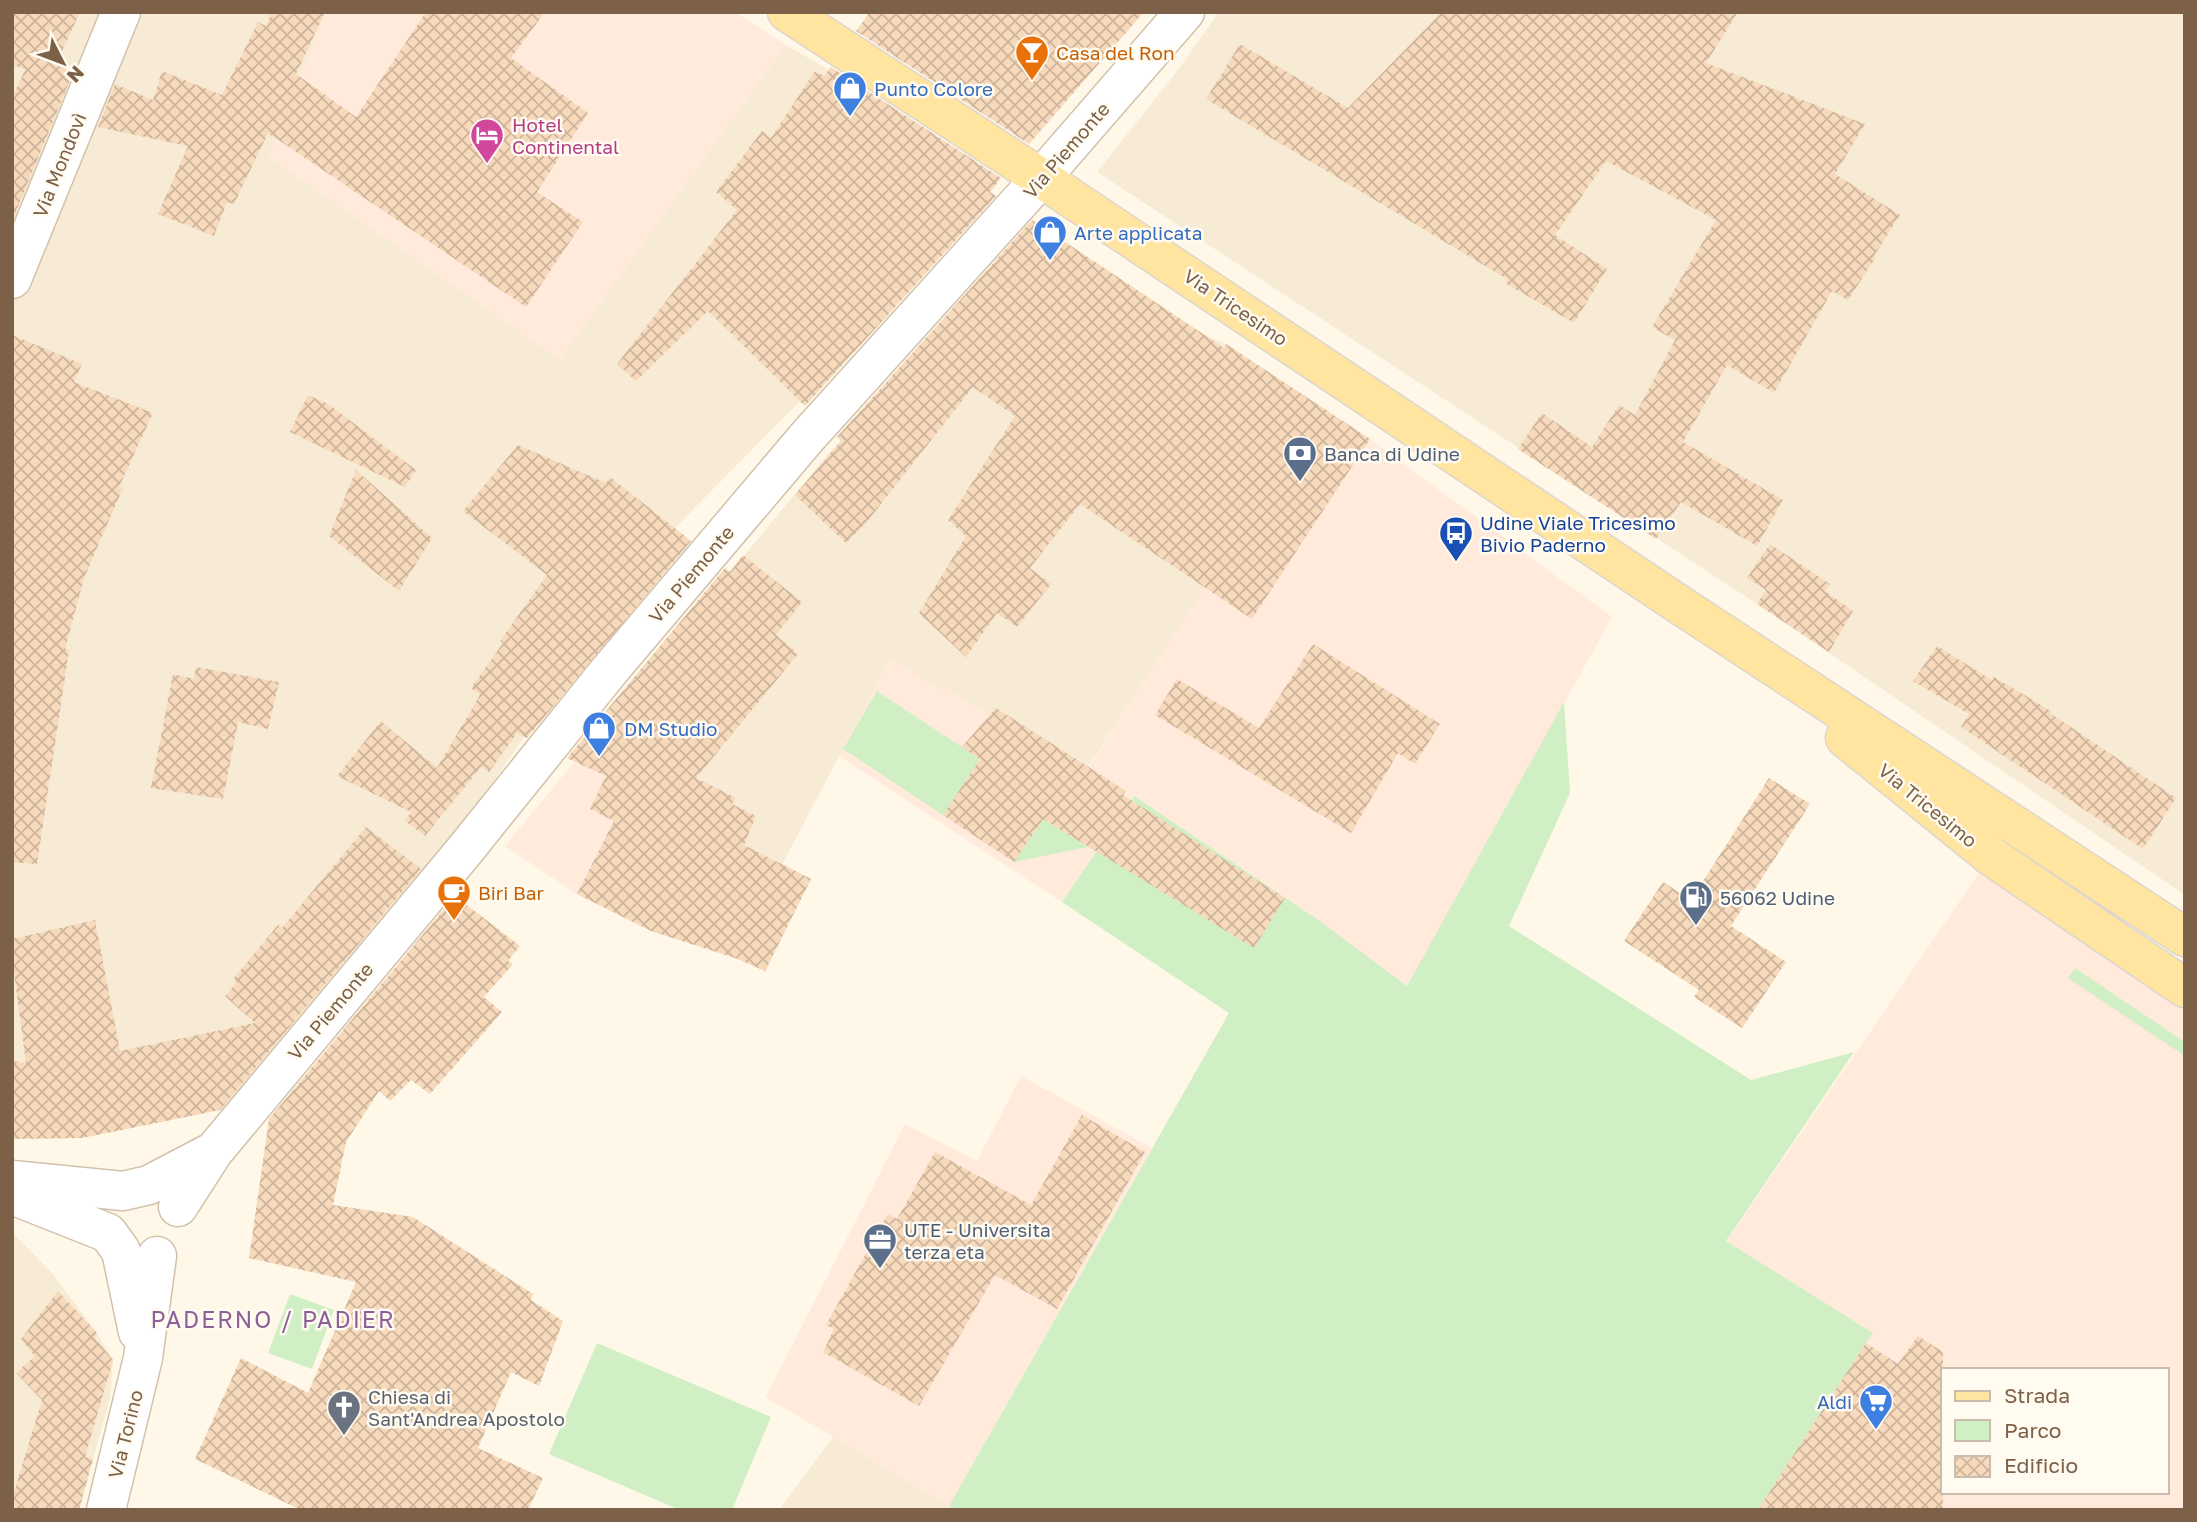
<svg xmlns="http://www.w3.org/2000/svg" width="2197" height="1522" viewBox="0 0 2197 1522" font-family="'Golos Text',sans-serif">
  <defs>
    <pattern id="building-cross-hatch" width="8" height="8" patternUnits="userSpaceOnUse" patternTransform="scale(1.75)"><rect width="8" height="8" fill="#f7dabc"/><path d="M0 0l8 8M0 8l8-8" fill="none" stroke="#cdb49b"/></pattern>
  </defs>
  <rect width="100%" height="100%" fill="#fff8e8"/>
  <path fill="#f7ebd5" d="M 12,12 L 112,12 L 12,246 Z
    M 135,12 L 326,12 L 269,157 L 559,359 L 786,45 L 829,70 L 997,184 L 925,274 L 675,528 L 528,731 L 417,895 L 239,1106 L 82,1138 L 12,1139 L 12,293 Z
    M 1219,12 L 2185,12 L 2185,895 L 1757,604 L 1097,172 L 1175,74 Z
    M 1044,228 L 1205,335 L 1226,344 L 1171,426 L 1205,587 L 1088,767 L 1003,724 L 946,688 L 943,692 L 891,658 L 777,874 L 575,761 L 827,455 Z
    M 12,1232 L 52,1273 L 97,1333 L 113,1360 L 110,1398 L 79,1510 L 12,1510 Z
    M 833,1437 L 949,1506 L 958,1510 L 779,1510 Z"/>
  <path fill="#ffeadc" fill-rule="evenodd" d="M 326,12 L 735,12 L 786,45 L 560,360 L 269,157 Z
    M 1226,344 L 1370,439 L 1612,617 L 1407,987 L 1317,919 L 1134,796 L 1062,902 L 839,756 L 891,658 L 943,692 L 946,688 L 1002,724 L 1089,767 L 1204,588 L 1116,528 L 1161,461 L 1171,426 Z
    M 575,761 L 671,808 L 777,874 L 782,863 L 811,879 L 766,971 L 735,958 L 651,931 L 577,894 L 505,846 Z
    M 1979,873 L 2185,1010 L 2185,1510 L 1699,1510 L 1726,1242 ZM 1943,1370 L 2167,1370 L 2167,1492 L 1943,1492 Z
    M 1021,1076 L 1152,1148 L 949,1506 L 766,1397 L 905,1124 L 977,1161 Z"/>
  <path fill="#d1efc4" d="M 877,691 L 980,759 L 943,815 L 843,749 Z
    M 1564,702 L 1570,793 L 1509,926 L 1751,1080 L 1854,1052 L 1726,1241 L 1873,1333 L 1758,1510 L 958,1510 L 949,1506 L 1229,1013 L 1062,902 L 1134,796 L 1317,919 L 1407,986 Z
    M 1043,819 L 1088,847 L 1014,862 Z
    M 2075,968 L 2185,1042 L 2185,1056 L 2068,978 Z
    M 290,1294 L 334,1310 L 312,1369 L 268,1353 Z
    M 597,1343 L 771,1417 L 732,1510 L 680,1510 L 549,1454 Z"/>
  <path fill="url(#building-cross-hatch)" d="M 12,12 L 80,12 L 58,60 L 75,68 L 12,221 L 12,98 L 25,70 L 12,64 Z
    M 272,12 L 325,12 L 296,74 L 356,117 L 426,12 L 545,12 L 511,58 L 588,113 L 537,192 L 583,222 L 526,307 L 268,133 L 234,204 L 227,202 L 214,236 L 158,214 L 188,146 L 98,127 L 115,84 L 153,100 L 162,71 L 222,95 L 258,22 L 266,26 Z
    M 870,12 L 1144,12 L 1029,144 L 856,31 Z
    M 1442,12 L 1738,12 L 1706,63 L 1865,124 L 1835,174 L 1900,215 L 1874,256 L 1876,257 L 1848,300 L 1832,291 L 1774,393 L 1727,365 L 1683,442 L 1783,500 L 1757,546 L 1681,502 L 1656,539 L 1518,449 L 1542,413 L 1592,447 L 1619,405 L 1635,415 L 1675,340 L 1652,327 L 1716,220 L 1606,161 L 1555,235 L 1607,269 L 1574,323 L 1505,283 L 1507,279 L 1206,99 L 1240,44 L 1348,108 Z
    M 831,67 L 1001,178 L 990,192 L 996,196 L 805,406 L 708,311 L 636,381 L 617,364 L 737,210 L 716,192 L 762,131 L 771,138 L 815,71 L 824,76 Z
    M 1032,220 L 1224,348 L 1226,344 L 1370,439 L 1252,619 L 1080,504 L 1030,568 L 1051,584 L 1017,627 L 997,613 L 966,657 L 919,613 L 966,536 L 948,520 L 1015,416 L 973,387 L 866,523 L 846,543 L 795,495 L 841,441 L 837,437 Z
    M 12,335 L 82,364 L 74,382 L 153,413 L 119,487 L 123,488 L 84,578 L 65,649 L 69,650 L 37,864 L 12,862 Z
    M 308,395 L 328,404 L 416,470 L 405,487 L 290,432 Z
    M 518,445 L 606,483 L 610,477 L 691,541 L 527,738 L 517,733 L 489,772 L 481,767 L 425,836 L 405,821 L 411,812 L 337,776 L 381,721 L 437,768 L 480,695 L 471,688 L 503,643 L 500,641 L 547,575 L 463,511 Z
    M 356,470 L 432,538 L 399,591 L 329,536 Z
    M 1770,544 L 1830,584 L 1825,591 L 1853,611 L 1829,652 L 1757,604 L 1766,590 L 1747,578 Z
    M 743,555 L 802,602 L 776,635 L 798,654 L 696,778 L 736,798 L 732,804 L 756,816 L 744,845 L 811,879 L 765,971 L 735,958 L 651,931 L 577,894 L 614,821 L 590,809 L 606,776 L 567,758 L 725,568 L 730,572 Z
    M 1313,644 L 1440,724 L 1415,764 L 1398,753 L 1351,833 L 1155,715 L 1177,679 L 1259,728 Z
    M 1937,646 L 1992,680 L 1994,677 L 2051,711 L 2050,713 L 2176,798 L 2143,849 L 1961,727 L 1969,714 L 1913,681 Z
    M 196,667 L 279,682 L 268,729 L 238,722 L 223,799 L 151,788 L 173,674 L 194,679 Z
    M 996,708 L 1126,791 L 1123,795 L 1285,898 L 1254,948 L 1043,819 L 1014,862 L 943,815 L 980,759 L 962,747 Z
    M 1769,778 L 1810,804 L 1731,926 L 1786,962 L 1742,1028 L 1694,997 L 1699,990 L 1624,941 L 1663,882 L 1691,900 Z
    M 366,827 L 421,869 L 220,1110 L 82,1138 L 12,1139 L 12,1061 L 26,1063 L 12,957 L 12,939 L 95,920 L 120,1051 L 255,1023 L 225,996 L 237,982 L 233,979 L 278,925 L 282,928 Z
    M 455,896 L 520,946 L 508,961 L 513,964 L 484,997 L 502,1012 L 430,1094 L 411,1080 L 390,1101 L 379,1091 L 346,1142 L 333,1205 L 413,1217 L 533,1294 L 531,1300 L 563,1321 L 539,1386 L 511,1372 L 478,1448 L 543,1478 L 528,1510 L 301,1510 L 195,1459 L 241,1358 L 308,1393 L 356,1282 L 249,1258 L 269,1119 Z
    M 1082,1115 L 1145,1152 L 1057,1309 L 995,1275 L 919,1406 L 823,1352 L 834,1329 L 826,1325 L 888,1214 L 897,1219 L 935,1152 L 1031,1205 Z
    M 58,1291 L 97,1333 L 94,1337 L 113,1360 L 85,1457 L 93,1459 L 79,1510 L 12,1510 L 12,1499 L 42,1400 L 16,1373 L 35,1356 L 21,1339 Z
    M 1918,1336 L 1943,1352 L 1943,1510 L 1758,1510 L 1866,1343 L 1898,1364 Z"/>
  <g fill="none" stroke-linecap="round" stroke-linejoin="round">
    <g stroke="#d3c1ac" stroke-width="41">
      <path id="minor" d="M 12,279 L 121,12
        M 12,1180 L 123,1191 L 149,1185 L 212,1152
        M 12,1195 L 108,1233 L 121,1251 L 138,1332
        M 178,1207 L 214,1151 L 465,850 L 609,671 L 808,436 L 1041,178 L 1185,12
        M 106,1510 L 143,1358 L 157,1256"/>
    </g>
    <g stroke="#ddd6cf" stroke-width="41">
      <path id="primary" d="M 787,12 L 1041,178 L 1683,607 L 2185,937
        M 1845,738 L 1992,857 L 2185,988"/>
    </g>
    <use href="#minor" stroke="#fff" stroke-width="38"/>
    <use href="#primary" stroke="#ffe59f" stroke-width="38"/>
  </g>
  <defs>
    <g id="bar-pin" transform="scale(1.75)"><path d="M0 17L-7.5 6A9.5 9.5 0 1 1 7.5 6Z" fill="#e8710a" stroke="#fffbf1"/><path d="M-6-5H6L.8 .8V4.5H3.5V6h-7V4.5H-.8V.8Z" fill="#fff"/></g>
    <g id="shop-pin" transform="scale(1.75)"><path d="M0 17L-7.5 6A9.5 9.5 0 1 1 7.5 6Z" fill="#3f7fe0" stroke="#fffbf1"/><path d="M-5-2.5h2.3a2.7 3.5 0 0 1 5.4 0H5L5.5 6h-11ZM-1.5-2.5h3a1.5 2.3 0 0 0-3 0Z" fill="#fff"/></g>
    <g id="hotel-pin" transform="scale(1.75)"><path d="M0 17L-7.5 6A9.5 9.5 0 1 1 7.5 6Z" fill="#d1479c" stroke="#fffbf1"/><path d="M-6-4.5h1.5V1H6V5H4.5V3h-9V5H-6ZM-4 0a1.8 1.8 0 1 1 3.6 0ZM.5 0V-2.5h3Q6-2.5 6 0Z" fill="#fff"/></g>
    <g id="bank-pin" transform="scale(1.75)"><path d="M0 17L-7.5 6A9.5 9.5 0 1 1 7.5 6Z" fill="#5c6f8a" stroke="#fffbf1"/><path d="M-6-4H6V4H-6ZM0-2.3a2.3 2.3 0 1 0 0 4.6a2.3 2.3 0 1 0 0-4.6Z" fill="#fff"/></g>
    <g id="bus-pin" transform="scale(1.75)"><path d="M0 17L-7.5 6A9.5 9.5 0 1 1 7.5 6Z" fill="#1a4fb4" stroke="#fffbf1"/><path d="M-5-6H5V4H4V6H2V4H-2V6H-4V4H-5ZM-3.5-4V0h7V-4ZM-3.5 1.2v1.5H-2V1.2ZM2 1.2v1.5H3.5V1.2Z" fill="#fff"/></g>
    <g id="cafe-pin" transform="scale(1.75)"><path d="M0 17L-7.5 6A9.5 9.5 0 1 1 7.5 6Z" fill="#e8710a" stroke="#fffbf1"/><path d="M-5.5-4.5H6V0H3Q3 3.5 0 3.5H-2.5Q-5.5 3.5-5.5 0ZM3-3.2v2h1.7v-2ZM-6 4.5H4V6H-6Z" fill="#fff"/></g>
    <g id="fuel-pin" transform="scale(1.75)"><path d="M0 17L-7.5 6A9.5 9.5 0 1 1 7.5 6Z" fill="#5c6f8a" stroke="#fffbf1"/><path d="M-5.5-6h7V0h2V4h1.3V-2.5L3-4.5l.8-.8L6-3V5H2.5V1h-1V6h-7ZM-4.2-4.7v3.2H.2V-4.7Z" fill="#fff"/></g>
    <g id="office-pin" transform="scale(1.75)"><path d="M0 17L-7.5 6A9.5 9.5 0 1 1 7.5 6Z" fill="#5c6f8a" stroke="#fffbf1"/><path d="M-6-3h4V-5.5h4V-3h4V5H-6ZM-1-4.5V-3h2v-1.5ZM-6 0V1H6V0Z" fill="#fff"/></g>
    <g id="supermarket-pin" transform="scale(1.75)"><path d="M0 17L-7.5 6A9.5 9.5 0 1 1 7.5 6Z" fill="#3f7fe0" stroke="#fffbf1"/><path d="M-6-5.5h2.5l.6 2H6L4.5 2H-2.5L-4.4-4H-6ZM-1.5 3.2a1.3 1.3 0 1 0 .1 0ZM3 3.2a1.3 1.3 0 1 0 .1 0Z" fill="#fff"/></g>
    <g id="church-pin" transform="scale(1.75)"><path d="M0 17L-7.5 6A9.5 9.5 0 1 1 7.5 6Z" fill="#6b7280" stroke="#fffbf1"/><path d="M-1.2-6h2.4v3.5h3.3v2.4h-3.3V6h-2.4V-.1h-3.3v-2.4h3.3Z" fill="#fff"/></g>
  </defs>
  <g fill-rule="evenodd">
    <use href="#bar-pin" x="1032" y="52"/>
    <use href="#shop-pin" x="850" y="88"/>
    <use href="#hotel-pin" x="487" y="135"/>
    <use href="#shop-pin" x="1050" y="232"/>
    <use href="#bank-pin" x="1300" y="453"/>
    <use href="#bus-pin" x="1456" y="533"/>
    <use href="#shop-pin" x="599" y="728"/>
    <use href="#cafe-pin" x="454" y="892"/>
    <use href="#fuel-pin" x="1696" y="897"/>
    <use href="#office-pin" x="880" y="1240"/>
    <use href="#supermarket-pin" x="1876" y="1401"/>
    <use href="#church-pin" x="344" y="1407"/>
  </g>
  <g text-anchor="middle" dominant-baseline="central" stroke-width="5" stroke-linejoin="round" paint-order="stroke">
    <g font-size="19" fill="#c56008" stroke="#fffbf1" text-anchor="start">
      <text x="1056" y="52">Casa del Ron</text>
      <text x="478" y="892">Biri Bar</text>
    </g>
    <g font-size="19" fill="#366cbe" stroke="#fffbf1" text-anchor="start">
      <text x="874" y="88">Punto Colore</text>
      <text x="1074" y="232">Arte applicata</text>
      <text x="624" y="728">DM Studio</text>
      <text x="1852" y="1401" text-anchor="end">Aldi</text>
    </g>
    <g font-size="19" fill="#b23c85" stroke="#fffbf1" text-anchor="start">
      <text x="512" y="124">Hotel<tspan x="512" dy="22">Continental</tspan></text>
    </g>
    <g font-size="19" fill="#7d6048" stroke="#fffbf1">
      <text transform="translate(1066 150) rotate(-49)">Via Piemonte</text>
      <text transform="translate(59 165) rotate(-68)">Via Mondovì</text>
      <text transform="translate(1236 307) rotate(34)">Via Tricesimo</text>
      <text transform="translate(691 574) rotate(-50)">Via Piemonte</text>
      <text transform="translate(1928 805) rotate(39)">Via Tricesimo</text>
      <text transform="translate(330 1011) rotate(-50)">Via Piemonte</text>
      <text transform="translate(125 1434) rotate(-76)">Via Torino</text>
    </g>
    <g font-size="19" fill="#4e5e75" stroke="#fffbf1" text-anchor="start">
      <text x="1324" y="453">Banca di Udine</text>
      <text x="1720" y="897">56062 Udine</text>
      <text x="904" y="1229">UTE - Universita<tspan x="904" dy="22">terza eta</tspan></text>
    </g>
    <g font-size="19" fill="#164399" stroke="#fffbf1" text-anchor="start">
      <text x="1480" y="522">Udine Viale Tricesimo<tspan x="1480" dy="22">Bivio Paderno</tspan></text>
    </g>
    <g font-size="19" fill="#5b616d" stroke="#fffbf1" text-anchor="start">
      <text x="368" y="1396">Chiesa di<tspan x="368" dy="22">Sant'Andrea Apostolo</tspan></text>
    </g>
    <g font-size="23" letter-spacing="2" fill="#8c6099" stroke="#fffbf1">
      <text x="273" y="1319">PADERNO / PADIER</text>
    </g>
  </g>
  <rect width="2197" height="1522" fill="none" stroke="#7d6048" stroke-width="28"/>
  <rect x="1941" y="1368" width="228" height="126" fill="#fffbf1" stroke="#cbbdad" stroke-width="2"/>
  <rect x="1955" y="1391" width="35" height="10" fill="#ffe59f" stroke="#cbbdad" stroke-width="2"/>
  <text x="2004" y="1403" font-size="21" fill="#7d6048">Strada</text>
  <rect x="1955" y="1420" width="35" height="21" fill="#d1efc4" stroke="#cbbdad" stroke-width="2"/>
  <text x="2004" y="1438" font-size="21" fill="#7d6048">Parco</text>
  <rect x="1955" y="1456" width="35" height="21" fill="url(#building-cross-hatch)" stroke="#cbbdad" stroke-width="2"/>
  <text x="2004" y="1473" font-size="21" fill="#7d6048">Edificio</text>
  <g transform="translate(63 63) rotate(132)" stroke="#fffbf1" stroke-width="5" paint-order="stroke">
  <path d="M0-5L12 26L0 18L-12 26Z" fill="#7d6048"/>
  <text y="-10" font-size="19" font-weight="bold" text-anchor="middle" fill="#7d6048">N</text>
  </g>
</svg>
